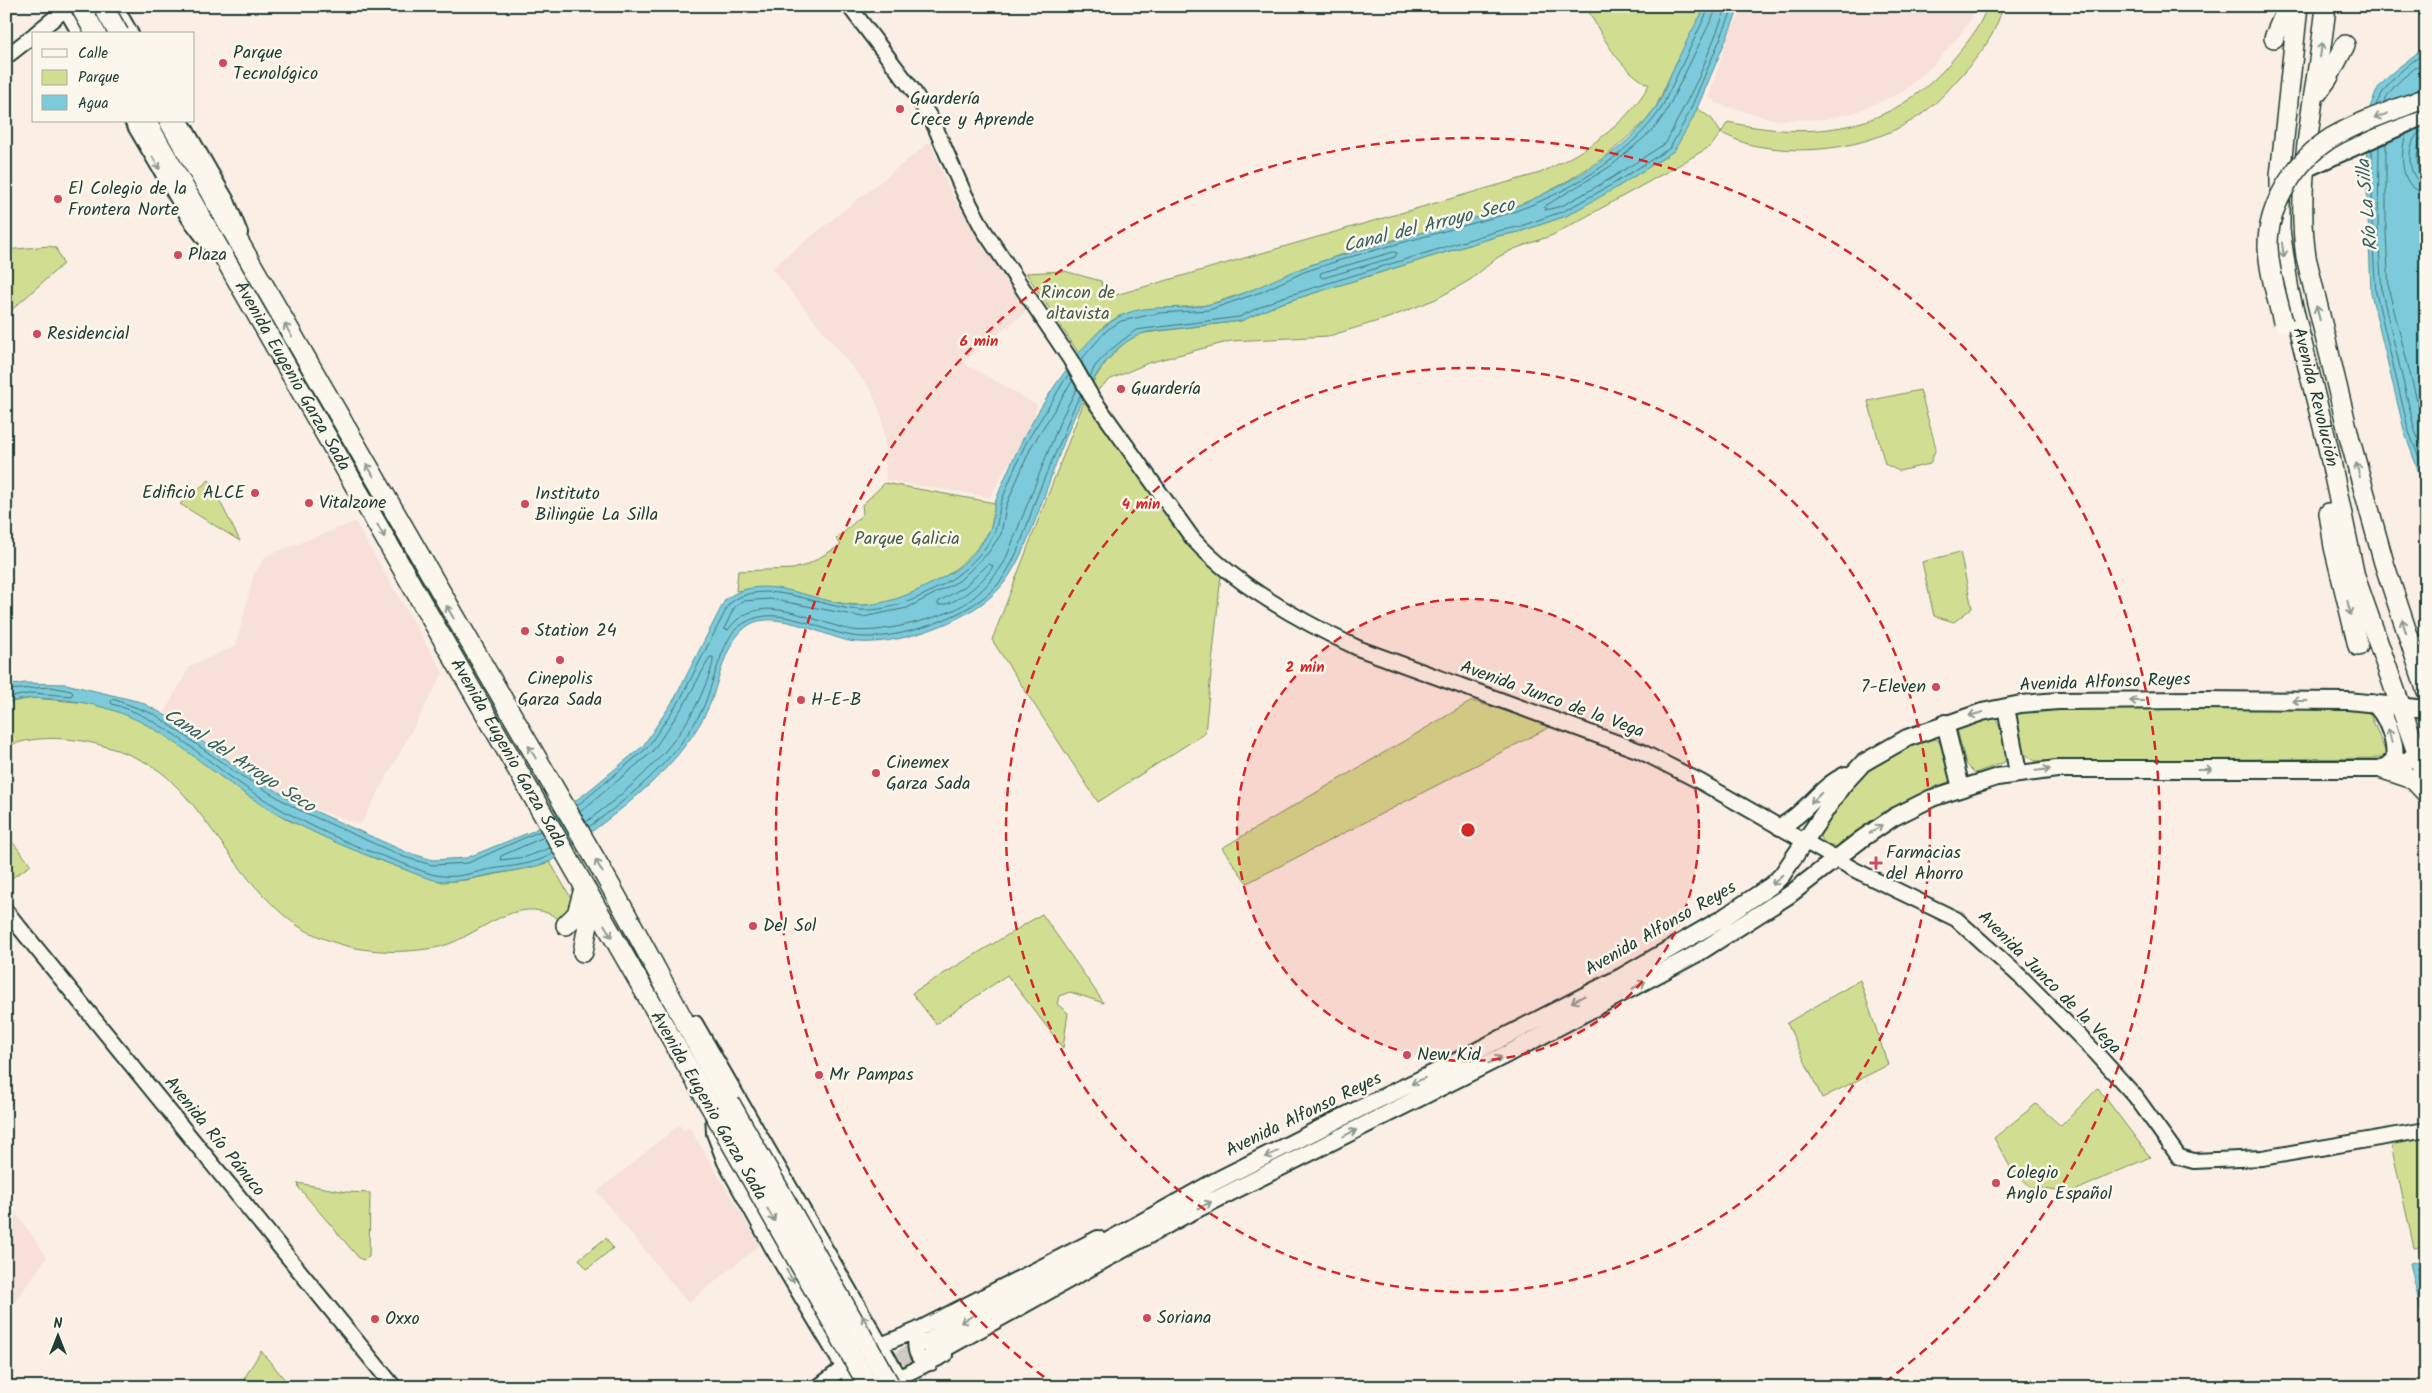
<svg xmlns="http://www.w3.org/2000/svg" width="2432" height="1393" viewBox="0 0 2432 1393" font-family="Kalam,sans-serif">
  <rect width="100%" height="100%" fill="#fbeee4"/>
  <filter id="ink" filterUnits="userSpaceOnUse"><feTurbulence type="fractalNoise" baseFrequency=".02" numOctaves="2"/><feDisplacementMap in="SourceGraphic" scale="10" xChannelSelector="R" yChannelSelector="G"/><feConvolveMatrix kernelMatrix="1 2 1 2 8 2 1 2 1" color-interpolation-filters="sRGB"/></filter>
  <g filter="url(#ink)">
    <path fill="#f6e0d8" d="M 1748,6 L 1975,6 L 1972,17 L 1959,36 L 1932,66 L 1903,92 L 1853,113 L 1826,119 L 1776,120 L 1718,104 L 1709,96 L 1731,28 Z
      M 930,142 L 952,195 L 1028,310 L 962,362 L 1037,405 L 1033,420 L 990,497 L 886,480 L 885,440 L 882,417 L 871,390 L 772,268 Z
      M 355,522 L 443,673 L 361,824 L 299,804 L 238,768 L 165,712 L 190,666 L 236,646 L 254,574 L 266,556 Z
      M 679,1125 L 684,1131 L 689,1127 L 760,1245 L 688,1303 L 597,1192 Z
      M 11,1206 L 47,1257 L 6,1314 L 6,1214 Z"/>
    <path fill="#d1de91" stroke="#788e62" d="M 1586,6 L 1621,6 L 1623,10 L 1628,6 L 1706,6 L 1675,65 L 1656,107 L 1646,121 L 1605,157 L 1561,185 L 1530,201 L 1508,209 L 1349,252 L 1302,268 L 1259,288 L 1208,305 L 1137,311 L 1119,316 L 1104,326 L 1079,354 L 1026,273 L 1064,271 L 1101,281 L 1103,292 L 1109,297 L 1540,173 C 1584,152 1624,128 1649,85 C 1618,68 1602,36 1586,6 Z
      M 1987,6 L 2003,6 C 1994,38 1981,53 1960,77 C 1948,90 1936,104 1922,114 C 1875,147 1812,156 1757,146 C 1744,144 1733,138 1721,133 L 1711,146 L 1679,165 L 1553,235 L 1514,249 L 1498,257 L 1470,280 L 1436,299 L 1388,318 L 1329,336 L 1231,341 L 1148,363 L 1109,380 L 1091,396 L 1088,391 C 1100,368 1115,348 1137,334 L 1241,321 L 1279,304 L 1498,236 L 1519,232 L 1566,216 L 1667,156 L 1697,108 L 1712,119 L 1721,133 L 1728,122 C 1814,141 1890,132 1950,63 C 1965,45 1980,29 1987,6 Z
      M 49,246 L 56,248 L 63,264 L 6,315 L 6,250 Z
      M 1920,390 L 1936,448 L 1930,464 L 1899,471 L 1885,464 L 1868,401 Z
      M 1085,399 L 1222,564 L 1205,733 L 1098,802 L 992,640 Z
      M 209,480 L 240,541 L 180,504 Z
      M 885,483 L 995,503 C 993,511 993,522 990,529 C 970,569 905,608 860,605 C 815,603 783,582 736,591 L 738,571 L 793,569 L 807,565 L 841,545 L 836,539 C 841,535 861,517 863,513 L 862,505 Z
      M 1960,552 L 1972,608 L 1954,622 L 1934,616 L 1922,562 Z
      M 33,698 L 88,703 L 126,713 L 158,729 L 252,798 L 290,821 L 376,859 L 420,875 L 443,882 L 466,880 L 528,868 L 550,862 L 578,910 L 566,925 C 561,922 556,916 550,914 C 509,896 473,942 434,948 C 391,955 349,952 309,932 C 291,924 276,908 262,894 C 228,858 204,811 167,777 C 147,759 115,748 88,742 C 62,737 31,736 6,747 L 6,703 Z
      M 1472,701 L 1554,725 L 1247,883 L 1222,848 Z
      M 2036,703 L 2366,704 L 2388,758 L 2035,761 L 2022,752 L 2013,717 Z
      M 1995,718 L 2007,741 L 2005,762 L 1975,773 L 1966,764 L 1956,725 Z
      M 1913,736 L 1938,740 L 1948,758 L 1950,781 L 1904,802 L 1839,849 L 1825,843 L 1819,835 L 1852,778 Z
      M 6,834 L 31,865 L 6,882 Z
      M 1042,914 L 1104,1003 L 1070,992 L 1059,996 L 1057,1004 L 1068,1013 L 1063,1048 L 1007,975 L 936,1024 L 912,993 Z
      M 1860,980 L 1888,1065 L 1822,1098 L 1787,1023 Z
      M 2098,1088 L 2150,1157 L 2070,1193 L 2031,1187 L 2012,1170 L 1994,1138 L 2036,1104 L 2061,1126 Z
      M 2426,1137 L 2426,1246 L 2414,1248 L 2391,1144 Z
      M 298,1183 L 346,1192 L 370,1193 L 369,1257 L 362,1260 L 358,1257 L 299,1188 Z
      M 606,1238 L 613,1248 L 587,1269 L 579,1259 Z
      M 261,1351 L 291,1387 L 239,1387 Z"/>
    <path fill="#7ccada" stroke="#579298" d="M 1706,6 L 1740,6 L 1693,118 L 1674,151 L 1616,188 L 1566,216 L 1519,232 L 1498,236 L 1279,304 L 1241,321 L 1148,332 C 1069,352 1050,524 1004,583 C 976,620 894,649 849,641 C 822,635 783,613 755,622 C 726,633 720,679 710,704 C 704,718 696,731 687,743 C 659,781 621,810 583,838 C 571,846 559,858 546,863 C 527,870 507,871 488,875 C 473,878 459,882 444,881 C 430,881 414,873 401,868 C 350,850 299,828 253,799 C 187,757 156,713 73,701 C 50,698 28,696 6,703 L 6,686 L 25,683 L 66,684 L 141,702 L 172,719 L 238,768 L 299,804 L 406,852 L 433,860 L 466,858 L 533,831 L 586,793 L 643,746 L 675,698 L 725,600 C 766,567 818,608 864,605 C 895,603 922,589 949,574 C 965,565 983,546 990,529 C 994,520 993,509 996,500 C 1003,481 1012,461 1021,443 C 1032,421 1049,393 1064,373 C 1078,354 1096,330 1117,318 C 1143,302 1178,311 1206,305 C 1241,298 1272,279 1305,267 C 1343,253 1382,245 1420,233 C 1450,225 1479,216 1508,209 C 1558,191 1626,153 1655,109 C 1662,99 1666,85 1671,74 C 1681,52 1693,27 1706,6 Z
      M 2426,46 L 2426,121 L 2422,159 L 2426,197 L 2426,492 L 2405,434 L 2371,294 L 2366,163 L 2370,107 L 2378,88 L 2394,71 Z
      M 2426,1260 L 2426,1329 L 2425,1329 L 2410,1263 Z"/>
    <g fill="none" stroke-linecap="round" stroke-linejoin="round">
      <path stroke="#447576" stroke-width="1" d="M 1716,6 L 1715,12 L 1666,112 L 1654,129 L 1611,166 L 1545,206 L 1545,210 L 1562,206 L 1610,179 L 1666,143 L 1699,77 L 1727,6
        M 2384,102 C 2392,84 2410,72 2426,60
        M 2376,105 C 2386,82 2405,66 2426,52
        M 2426,130 C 2405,131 2404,183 2426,184
        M 2406,134 C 2400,153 2399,191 2426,192
        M 2426,136 L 2419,140 L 2417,159 L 2419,175 L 2426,178
        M 2386,143 L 2386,233 L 2389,291 L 2426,436
        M 2379,146 L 2378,233 L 2382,292 L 2415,431 L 2426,457
        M 2372,149 L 2372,233 L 2376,293 L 2409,432 L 2426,475
        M 1394,252 L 1397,253 L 1395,257 L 1323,278 L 1320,276 L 1321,273 Z
        M 1080,361 L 1107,330 L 1121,321 L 1159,313 L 1209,310 L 1261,292 L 1304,272 L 1350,257 L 1510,213 C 1566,194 1627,158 1661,109 L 1710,6
        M 1090,377 L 1095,366 L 1109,351 L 1136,330 L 1239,317 L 1277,299 L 1497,231 L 1518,227 L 1564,211 L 1613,184 L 1670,148 L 1688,115 L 1734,6
        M 1073,380 L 1031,447 L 1006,506 L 1001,534 L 988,553 L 959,581 L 907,608 L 863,617 L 771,599 L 742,601 L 734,608 L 724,629 L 728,630 C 758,587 814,623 852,630 C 878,634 932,620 956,609 C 976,599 993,580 1005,561 L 1061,419 L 1077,388
        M 989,564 L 993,566 C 986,580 954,607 938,605 L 938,602 L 964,587 Z
        M 6,690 L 51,687 L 71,691 L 73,693 L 71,696 L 33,693 L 6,698
        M 577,806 L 647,748 L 680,700 L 729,604 C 762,575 821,608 860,610 C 892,612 931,594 956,576 C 971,565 988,548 995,531 C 999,520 998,508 1003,497 C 1010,480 1017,462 1025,445 C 1032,432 1041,419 1049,406 C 1056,396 1061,384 1069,374
        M 580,812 L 652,752 L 685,703 L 710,657 L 713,657 C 714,664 708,678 705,686 C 682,744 636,785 586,822
        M 589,827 C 633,795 678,758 703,708 C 712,688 722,641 737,628 C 772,599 815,630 852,636 C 895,643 973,616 1000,582 C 1018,558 1026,527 1036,499 C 1044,477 1054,457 1063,436 C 1068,421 1073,408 1081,394
        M 540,831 L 468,863 L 432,865 L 404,857 L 297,809 L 235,772 L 156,715 L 113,699 L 111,701 L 112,704 C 157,716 191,748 228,775 C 280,813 338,841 399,862 C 413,867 428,875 443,876 C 459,878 475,872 491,869 C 511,866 536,865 553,853
        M 544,837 L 501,856 L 500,860 L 526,857 L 550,848
        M 2426,1265 L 2417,1269 L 2426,1311"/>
      <path stroke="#cfcbc1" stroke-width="16" stroke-dasharray="16 8" stroke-linecap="butt" d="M 880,1372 L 925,1343"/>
      <g stroke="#1f3d34" stroke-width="18">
        <path id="tertiary" d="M 64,6 L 80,34
          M 115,6 L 131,34
          M 849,6 L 912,89 L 933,122 L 964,193 L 983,229 L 1070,359 L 1091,396 L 1193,539 C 1236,586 1302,622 1360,649 L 1640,751 L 1701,782 L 1855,870 L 1956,919 L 2023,979 L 2096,1053 L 2135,1096 L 2179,1157 L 2194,1161 L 2262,1158 L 2426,1130
          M 35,34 L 69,6
          M 6,57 L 34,35
          M 132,121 L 189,218 L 208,243
          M 181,121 L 227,201 L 240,233
          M 6,911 L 394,1387
          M 695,1023 L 905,1387
          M 713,1112 L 714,1133 L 725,1162 L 773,1249 L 855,1387
          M 917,1330 C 914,1344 913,1361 931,1363
          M 892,1381 L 945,1355
          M 818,1387 L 843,1368 L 850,1358 L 871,1346 L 881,1345 L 917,1330 L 1098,1238"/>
      </g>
      <g stroke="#1f3d34" stroke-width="20">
        <path id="secondary" d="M 2305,169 L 2426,115
          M 2372,703 C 2386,712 2397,743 2394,760 L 2383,769
          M 2006,707 L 2018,773
          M 1945,723 L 1961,788
          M 1780,827 C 1806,814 1820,786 1846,775
          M 925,1343 L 1214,1182 L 1369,1104 L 1432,1074 L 1623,976 L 1720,920 L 1772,885 L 1782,875 L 1842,786 L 1863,763 L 1907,738 L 1982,712 L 2021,704 L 2058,701 L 2201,700 L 2348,701 L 2426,709
          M 931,1356 L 1183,1216 L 1507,1054 L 1698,953 L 1789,895 L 1863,838 L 1894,817 L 1932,798 L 1997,777 L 2057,769 L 2383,769 L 2407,761 L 2426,745"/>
      </g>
      <g stroke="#1f3d34" stroke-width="22">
        <g id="primary">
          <path id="s1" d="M 2298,6 L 2280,176 L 2280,230 L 2289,291 L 2328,447 L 2355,577 L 2426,778"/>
          <path d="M 2326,6 C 2318,89 2294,174 2306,257 L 2350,440 L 2384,563 L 2426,689"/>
          <path d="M 2274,38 L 2288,6"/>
          <path d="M 2318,92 L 2328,78 L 2345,45"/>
          <path d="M 2329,513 L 2334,547 L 2358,646"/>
          <path d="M 2383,769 L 2413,779 L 2426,793"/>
        </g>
      </g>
      <g stroke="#1f3d34" stroke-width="22">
        <g id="trunk">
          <path id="s2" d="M 146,121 L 713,1111"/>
          <path d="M 169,121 C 308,363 446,605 587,845 C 637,929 680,1018 730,1103"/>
          <path d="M 566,925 L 577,914 L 584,889"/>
          <path d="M 583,952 L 592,903"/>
        </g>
      </g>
      <use href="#tertiary" stroke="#fbf7ec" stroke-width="14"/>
      <use href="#secondary" stroke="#fbf7ec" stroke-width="16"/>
      <use href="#primary" stroke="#fbf7ec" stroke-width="19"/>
      <use href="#trunk" stroke="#fbf7ec" stroke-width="19"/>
      <g stroke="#1f3d34" stroke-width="22" stroke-linecap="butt">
        <path id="primary-bridge" d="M 2283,322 C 2277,297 2269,272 2268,247 C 2267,206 2296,160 2331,138 C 2360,121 2395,110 2426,98"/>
      </g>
      <g stroke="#1f3d34" stroke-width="22" stroke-linecap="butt">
        <path id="trunk-bridge" d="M 80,6 L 96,34
          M 103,6 L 119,34
          M 730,1103 L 891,1387
          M 713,1111 L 869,1387"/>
      </g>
      <use href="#primary-bridge" stroke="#fbf7ec" stroke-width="19"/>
      <use href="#trunk-bridge" stroke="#fbf7ec" stroke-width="19"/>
    </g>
    <defs><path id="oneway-shaft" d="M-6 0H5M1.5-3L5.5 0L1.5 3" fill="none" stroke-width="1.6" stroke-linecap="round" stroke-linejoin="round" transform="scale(1.25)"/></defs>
    <g stroke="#8d9a90">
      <use href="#oneway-shaft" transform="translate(2321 50) rotate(-83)"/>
      <use href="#oneway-shaft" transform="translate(2381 116) rotate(158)"/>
      <use href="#oneway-shaft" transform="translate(156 163) rotate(60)"/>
      <use href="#oneway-shaft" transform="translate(2283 250) rotate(82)"/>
      <use href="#oneway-shaft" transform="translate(2318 313) rotate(-104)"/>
      <use href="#oneway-shaft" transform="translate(288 330) rotate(-120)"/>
      <use href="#oneway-shaft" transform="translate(370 470) rotate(-120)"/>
      <use href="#oneway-shaft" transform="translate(2358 470) rotate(-105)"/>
      <use href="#oneway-shaft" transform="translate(381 531) rotate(61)"/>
      <use href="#oneway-shaft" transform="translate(2349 608) rotate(77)"/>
      <use href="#oneway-shaft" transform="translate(450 612) rotate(-119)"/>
      <use href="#oneway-shaft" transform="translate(2404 626) rotate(-107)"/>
      <use href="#oneway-shaft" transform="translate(2137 701) rotate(180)"/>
      <use href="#oneway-shaft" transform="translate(2300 701) rotate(-180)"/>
      <use href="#oneway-shaft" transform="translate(1976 714) rotate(165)"/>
      <use href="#oneway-shaft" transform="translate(2390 736) rotate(-105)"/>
      <use href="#oneway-shaft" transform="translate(532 752) rotate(-120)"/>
      <use href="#oneway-shaft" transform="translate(2205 769)"/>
      <use href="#oneway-shaft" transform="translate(2043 770) rotate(-6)"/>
      <use href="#oneway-shaft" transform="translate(1816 798) rotate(135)"/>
      <use href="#oneway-shaft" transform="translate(1876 829) rotate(-33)"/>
      <use href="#oneway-shaft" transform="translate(599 866) rotate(-119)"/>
      <use href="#oneway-shaft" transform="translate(1777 880) rotate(135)"/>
      <use href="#oneway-shaft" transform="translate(608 931) rotate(60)"/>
      <use href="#oneway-shaft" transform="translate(1639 985) rotate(-29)"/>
      <use href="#oneway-shaft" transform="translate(1578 999) rotate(153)"/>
      <use href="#oneway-shaft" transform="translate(1495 1060) rotate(-26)"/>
      <use href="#oneway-shaft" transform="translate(1418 1081) rotate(155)"/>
      <use href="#oneway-shaft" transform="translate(1350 1133) rotate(-27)"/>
      <use href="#oneway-shaft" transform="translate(1272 1154) rotate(153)"/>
      <use href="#oneway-shaft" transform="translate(1205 1205) rotate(-27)"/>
      <use href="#oneway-shaft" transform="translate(771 1215) rotate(60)"/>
      <use href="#oneway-shaft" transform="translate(790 1276) rotate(59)"/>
      <use href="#oneway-shaft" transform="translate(967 1319) rotate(150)"/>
      <use href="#oneway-shaft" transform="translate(866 1322) rotate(-121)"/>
    </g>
  </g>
  <circle cx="1468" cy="830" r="231" fill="#d62828" fill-opacity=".12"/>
  <g fill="none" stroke="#d62828" stroke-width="2.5" stroke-dasharray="9 6">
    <circle cx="1468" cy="830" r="231"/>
    <circle cx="1468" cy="830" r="462"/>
    <path d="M1056 1386A692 692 0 1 1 1880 1386"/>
  </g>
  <g fill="#d1495b" stroke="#fbf7ec" stroke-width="2">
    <circle cx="223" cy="63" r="5"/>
    <circle cx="900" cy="109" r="5"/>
    <circle cx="58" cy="199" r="5"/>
    <circle cx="178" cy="255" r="5"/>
    <circle cx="37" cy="334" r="5"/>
    <circle cx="1121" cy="389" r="5"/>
    <circle cx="255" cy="493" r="5"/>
    <circle cx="309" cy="503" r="5"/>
    <circle cx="525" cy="504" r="5"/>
    <circle cx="525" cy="631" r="5"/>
    <circle cx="560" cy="660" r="5"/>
    <circle cx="1936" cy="687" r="5"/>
    <circle cx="801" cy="700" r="5"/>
    <circle cx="876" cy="773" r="5"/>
    <path d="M1873.5 855.5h5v5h5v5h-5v5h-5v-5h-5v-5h5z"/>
    <circle cx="753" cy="926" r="5"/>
    <circle cx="1407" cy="1055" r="5"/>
    <circle cx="819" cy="1075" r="5"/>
    <circle cx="1996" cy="1183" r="5"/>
    <circle cx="1147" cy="1318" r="5"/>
    <circle cx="375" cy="1319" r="5"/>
  </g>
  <g text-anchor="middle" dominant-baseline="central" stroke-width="5" stroke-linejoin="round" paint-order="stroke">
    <g font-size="18" fill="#1f3d34" stroke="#fbf7ec" text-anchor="start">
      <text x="233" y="53">Parque<tspan x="233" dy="21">Tecnológico</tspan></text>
      <text x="910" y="99">Guardería<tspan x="910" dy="21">Crece y Aprende</tspan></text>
      <text x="68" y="189">El Colegio de la<tspan x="68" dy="21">Frontera Norte</tspan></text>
      <text x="188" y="255">Plaza</text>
      <text x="47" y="334">Residencial</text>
      <text x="1131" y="389">Guardería</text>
      <text x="245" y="493" text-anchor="end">Edificio ALCE</text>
      <text x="535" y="494">Instituto<tspan x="535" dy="21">Bilingüe La Silla</tspan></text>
      <text x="319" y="503">Vitalzone</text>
      <text x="535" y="631">Station 24</text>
      <text x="560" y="679" text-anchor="middle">Cinepolis<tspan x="560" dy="21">Garza Sada</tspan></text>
      <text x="1926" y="687" text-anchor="end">7-Eleven</text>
      <text x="811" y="700">H-E-B</text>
      <text x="886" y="763">Cinemex<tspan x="886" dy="21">Garza Sada</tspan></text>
      <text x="1886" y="853">Farmacias<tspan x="1886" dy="21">del Ahorro</tspan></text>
      <text x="763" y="926">Del Sol</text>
      <text x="1417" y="1055">New Kid</text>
      <text x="829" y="1075">Mr Pampas</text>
      <text x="2006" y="1173">Colegio<tspan x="2006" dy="21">Anglo Español</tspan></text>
      <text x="1157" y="1318">Soriana</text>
      <text x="385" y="1319">Oxxo</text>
    </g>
    <g font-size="18" fill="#435d47" stroke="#fbf7ec">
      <text x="1078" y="293">Rincon de<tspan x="1078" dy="21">altavista</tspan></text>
      <text x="907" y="539">Parque Galicia</text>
    </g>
    <g font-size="18" fill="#1f3d34" stroke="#fbf7ec">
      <text stroke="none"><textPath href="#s2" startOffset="294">Avenida Eugenio Garza Sada</textPath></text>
      <text stroke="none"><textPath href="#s1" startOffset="396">Avenida Revolución</textPath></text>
      <text transform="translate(2105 683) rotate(-2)">Avenida Alfonso Reyes</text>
      <text transform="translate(1552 700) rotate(20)">Avenida Junco de la Vega</text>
      <text stroke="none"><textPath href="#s2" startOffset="729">Avenida Eugenio Garza Sada</textPath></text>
      <text transform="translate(1661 929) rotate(-30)">Avenida Alfonso Reyes</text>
      <text transform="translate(2049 983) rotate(45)">Avenida Junco de la Vega</text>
      <text transform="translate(708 1106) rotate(60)">Avenida Eugenio Garza Sada</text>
      <text transform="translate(1304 1115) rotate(-26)">Avenida Alfonso Reyes</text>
      <text transform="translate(214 1137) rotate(51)">Avenida Río Pánuco</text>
    </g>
    <g font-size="19" font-style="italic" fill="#36605e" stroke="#fbf7ec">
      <text transform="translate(2368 205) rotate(-95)">Río La Silla</text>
      <text transform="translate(1429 226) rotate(-14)">Canal del Arroyo Seco</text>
      <text transform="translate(239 761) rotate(33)">Canal del Arroyo Seco</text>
    </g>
  </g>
  <circle cx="1468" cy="830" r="8" fill="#d62828" stroke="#fbf7ec" stroke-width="2.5"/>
  <g font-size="15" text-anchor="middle" font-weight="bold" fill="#d62828" stroke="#fbf7ec" stroke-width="5" stroke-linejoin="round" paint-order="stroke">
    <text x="979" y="346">6 min</text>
    <text x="1141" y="509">4 min</text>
    <text x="1305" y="672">2 min</text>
  </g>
  <rect width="2432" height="1393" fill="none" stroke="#fbf7ec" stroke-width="25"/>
  <rect x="12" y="12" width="2407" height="1368" fill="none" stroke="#1f3d34" stroke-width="2" filter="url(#ink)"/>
  <rect x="32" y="32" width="162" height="90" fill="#fbf7ec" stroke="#a3ada2"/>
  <rect x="42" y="49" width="25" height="8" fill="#fbf7ec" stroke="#a3ada2"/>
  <text x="78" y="58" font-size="15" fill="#1f3d34">Calle</text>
  <rect x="42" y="70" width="25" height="15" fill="#d1de91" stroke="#a3ada2"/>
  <text x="78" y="82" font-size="15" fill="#1f3d34">Parque</text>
  <rect x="42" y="95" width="25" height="15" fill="#7ccada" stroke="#a3ada2"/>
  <text x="78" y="108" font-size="15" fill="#1f3d34">Agua</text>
  <g transform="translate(58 1336)" stroke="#fbf7ec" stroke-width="4" paint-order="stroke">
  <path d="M0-4L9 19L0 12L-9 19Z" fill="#1f3d34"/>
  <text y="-8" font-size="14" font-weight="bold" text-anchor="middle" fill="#1f3d34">N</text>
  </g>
</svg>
